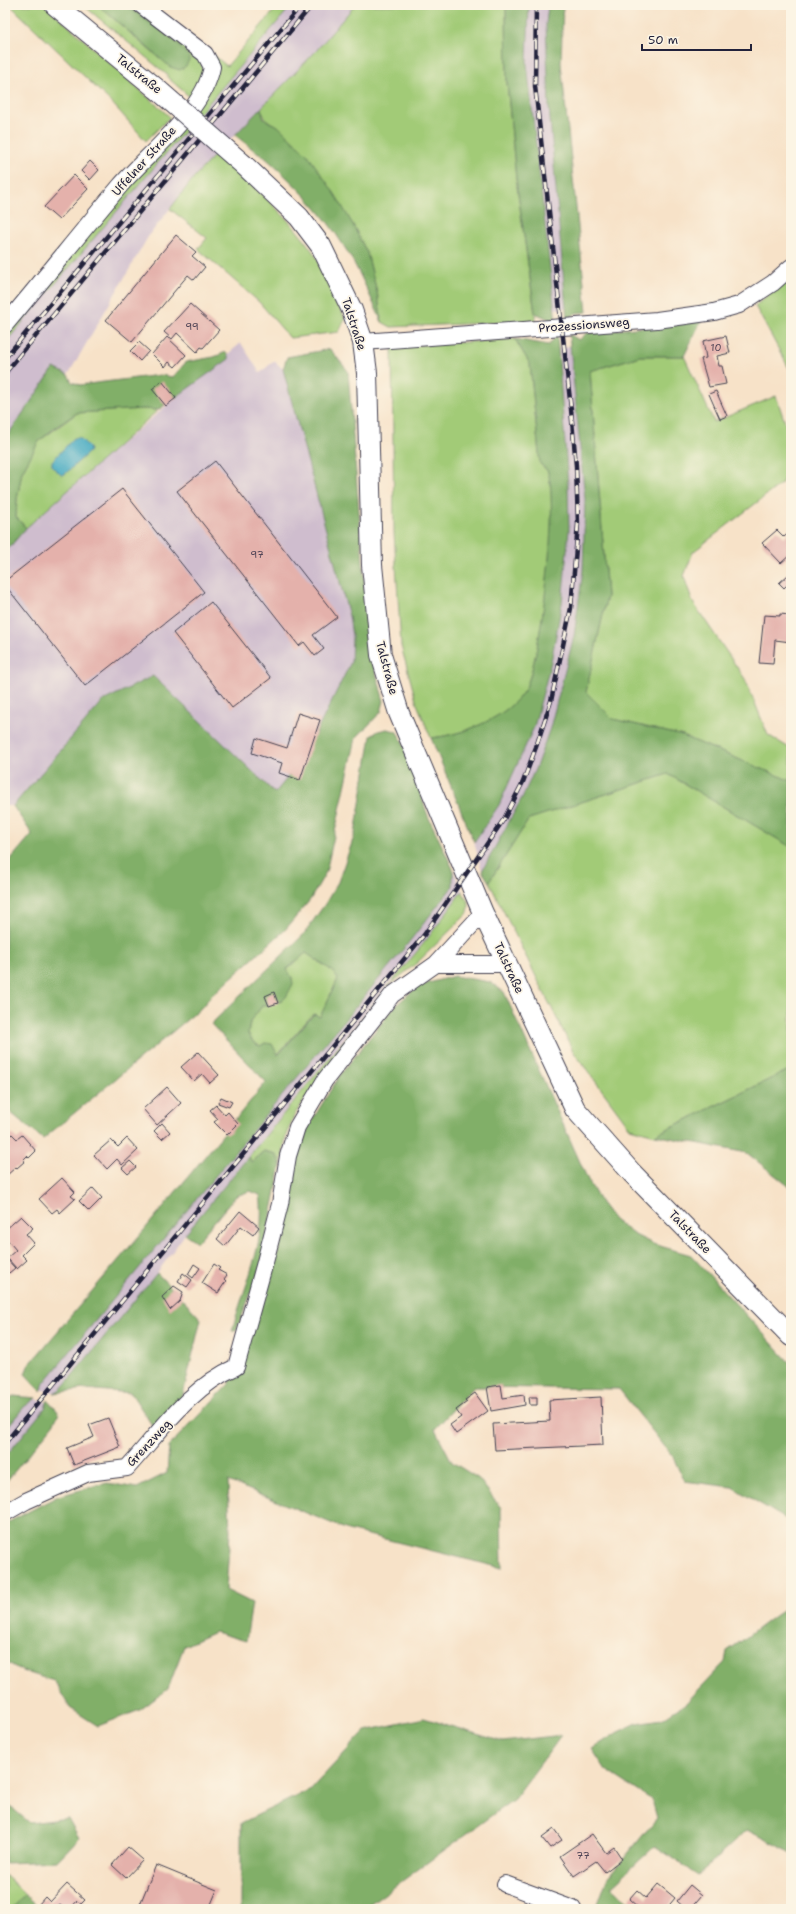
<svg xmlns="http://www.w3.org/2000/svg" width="796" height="1914" viewBox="0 0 796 1914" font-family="'Shantell Sans',sans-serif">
  <rect width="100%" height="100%" fill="#fcf5e5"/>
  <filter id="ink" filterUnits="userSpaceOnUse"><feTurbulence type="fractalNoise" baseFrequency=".025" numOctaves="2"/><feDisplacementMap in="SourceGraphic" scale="8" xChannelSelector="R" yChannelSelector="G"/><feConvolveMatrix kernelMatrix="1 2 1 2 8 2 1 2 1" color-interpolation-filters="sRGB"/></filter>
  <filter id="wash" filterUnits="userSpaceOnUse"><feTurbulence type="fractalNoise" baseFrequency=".012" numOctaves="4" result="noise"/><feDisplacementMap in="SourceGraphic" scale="16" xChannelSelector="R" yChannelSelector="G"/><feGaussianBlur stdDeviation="0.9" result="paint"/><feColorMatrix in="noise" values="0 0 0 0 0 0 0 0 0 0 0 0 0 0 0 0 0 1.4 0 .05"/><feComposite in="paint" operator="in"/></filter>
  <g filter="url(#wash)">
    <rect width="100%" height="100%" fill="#f7e2c8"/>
    <path fill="#cfbdce" d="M 292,5 L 355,5 L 316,51 L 195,176 L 148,237 L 68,375 L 54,368 L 5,439 L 5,343 Z
      M 529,5 L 548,5 L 546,25 L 549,107 L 566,308 L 555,309 L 527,64 Z
      M 241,343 L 260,373 L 274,361 L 283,369 L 349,616 L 352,636 L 351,662 L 304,757 L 275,793 L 153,676 L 103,701 L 13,806 L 5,806 L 5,529 L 46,507 Z
      M 570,346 L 585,499 L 583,570 L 574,636 L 550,728 L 536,767 L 523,796 L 482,871 L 474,842 L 499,805 L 534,727 L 551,662 L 562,603 L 569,530 L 568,485 L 559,348 Z
      M 453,869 L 462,891 L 428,938 L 391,981 L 185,1234 L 157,1273 L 61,1389 L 55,1392 L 42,1390 L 44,1383 L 418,931 L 453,886 Z
      M 34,1399 L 47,1402 L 45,1408 L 5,1457 L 5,1430 L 24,1407 Z"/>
    <path fill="#a2cb77" stroke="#627659" d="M 10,5 L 45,5 L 170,117 L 146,141 L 112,103 Z
      M 83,5 L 98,5 L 154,54 L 173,39 L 125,5 L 134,5 L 198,54 L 203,69 L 197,88 L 190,97 L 167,77 L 168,74 L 166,74 Z
      M 279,5 L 292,5 L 5,343 L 5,331 L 209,91 L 211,53 L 227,66 Z
      M 355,5 L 506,5 L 507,82 L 516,179 L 536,321 L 391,327 L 382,322 L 377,292 L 367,253 L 352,223 L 278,126 C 268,122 264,119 261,108 L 316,51 Z
      M 215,155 L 237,173 L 238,172 C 268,200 299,227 320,263 C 331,280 337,301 345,319 L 339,332 L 290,338 L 259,302 L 198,249 L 207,238 L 170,209 L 195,176 Z
      M 791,275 L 791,372 L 755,306 Z
      M 515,339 L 530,364 L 540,464 C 542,466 545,468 547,470 C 561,497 541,661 525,689 C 509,718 462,735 431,738 L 417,704 L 401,646 L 394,533 L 392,347 Z
      M 640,356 L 684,356 L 714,422 L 776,396 L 791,440 L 791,461 L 782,483 L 693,552 L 684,576 L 692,601 L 745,679 L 768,735 L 791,749 L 791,781 L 683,736 L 613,719 L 586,692 L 607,596 L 590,371 Z
      M 143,409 L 158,410 L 26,528 L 16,517 L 17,499 L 22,472 L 39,441 L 77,413 Z
      M 668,774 L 791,847 L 791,1069 L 655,1135 L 630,1128 L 573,1051 L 489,882 L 529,819 Z
      M 462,891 L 469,903 L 468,913 L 419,961 L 392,983 L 345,1042 L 295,1114 L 286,1135 L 281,1165 L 276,1154 L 264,1151 L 251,1162 L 249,1156 L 428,938 Z
      M 306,952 L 331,970 L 338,979 L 320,1017 L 313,1014 L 277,1055 L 265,1043 L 260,1046 L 254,1043 L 248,1034 L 250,1022 L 262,1006 L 282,1001 L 292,978 L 287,970 Z
      M 5,1875 L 25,1894 L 12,1909 L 5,1909 Z"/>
    <path fill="#81af68" stroke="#526852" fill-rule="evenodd" d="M 98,5 L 125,5 L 173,39 L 190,58 L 186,66 L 180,70 L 170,67 Z
      M 506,5 L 529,5 L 527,64 L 556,322 L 535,313 L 516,179 L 507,82 Z
      M 548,5 L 563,5 L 561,63 L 587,312 L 576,313 L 567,320 L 549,107 L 546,25 Z
      M 261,108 L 263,117 L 269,122 L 278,126 L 307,154 L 335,194 L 352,223 L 367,253 L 377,292 L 382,322 C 370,297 360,271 345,248 C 323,211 293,182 261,154 L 255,151 L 235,135 Z
      M 701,321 L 684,356 L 640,356 L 590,371 L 607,596 L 586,692 L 613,719 L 683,736 L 791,781 L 791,847 L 668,774 L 529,819 L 489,882 L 482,871 L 523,796 L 536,767 L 550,728 L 574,636 L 583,570 L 585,499 L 569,334 L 579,340 L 587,333 Z
      M 557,335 L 568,485 L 569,530 L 562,603 L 551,662 L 534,727 L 499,805 L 474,842 L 431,738 C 462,735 508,718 525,689 C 541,662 560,497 547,470 C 545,468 542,466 540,464 L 530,364 L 515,339 L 549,345 Z
      M 330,349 L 348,371 L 370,652 L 384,701 L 381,712 L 356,738 L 326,872 L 310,900 L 285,930 L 212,995 L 200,1009 L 43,1139 L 5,1108 L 5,866 L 32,834 L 13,806 L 103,701 L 153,676 L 275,793 L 304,757 L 351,662 L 352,636 L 349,616 L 283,369 L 287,357 Z
      M 226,352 L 229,359 L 158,410 L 143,409 L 77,413 L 56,427 L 39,441 L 22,472 L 17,499 L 16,517 L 26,528 L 9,548 L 5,549 L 5,439 L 54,368 L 68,375 L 72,382 L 80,385 L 160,375 L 173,377 L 186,362 L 214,357 Z
      M 387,729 L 396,731 L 402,740 L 428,816 L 453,869 L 453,886 L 402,951 L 44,1383 L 41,1391 L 25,1374 L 28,1366 L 145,1229 L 266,1082 L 211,1024 L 303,935 L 325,904 L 338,882 L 355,834 L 371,736 L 378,731 ZM 306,953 L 331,970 L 338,979 L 320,1017 L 314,1014 L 278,1055 L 272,1044 L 265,1043 L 260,1046 L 254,1043 L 248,1034 L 250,1022 L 262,1006 L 282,1001 L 286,997 L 293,984 L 292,978 L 287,969 Z
      M 454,976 L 490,982 L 504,992 L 588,1180 L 601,1203 L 614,1220 L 633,1234 L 653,1244 L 691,1255 L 791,1364 L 791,1522 L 732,1487 L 684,1481 L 673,1457 L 619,1389 L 474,1387 L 435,1429 L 452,1462 L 479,1479 L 501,1508 L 502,1568 L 348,1530 L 228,1481 L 230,1532 L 226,1590 L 252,1603 L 246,1641 L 215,1632 L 184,1646 L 168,1689 L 140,1710 L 98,1726 L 70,1708 L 54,1681 L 22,1671 L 5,1661 L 5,1524 L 58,1496 L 107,1483 L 137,1488 L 167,1473 L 169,1446 L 229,1384 L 267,1292 L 281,1240 L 292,1169 L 309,1125 L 340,1075 L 395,1006 L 418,986 Z
      M 791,1069 L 791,1188 L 747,1153 L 655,1135 Z
      M 264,1151 L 276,1154 L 281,1165 L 261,1267 L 237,1329 L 232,1331 C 244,1285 267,1243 260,1195 L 250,1191 L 236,1196 L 197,1242 L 185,1234 L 249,1156 L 251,1162 Z
      M 157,1273 L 201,1319 L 182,1399 L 155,1430 L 131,1393 L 85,1389 L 54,1393 L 61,1389 Z
      M 13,1396 L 36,1398 L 24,1407 L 5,1430 L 5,1402 Z
      M 48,1400 L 59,1413 L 53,1425 L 5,1483 L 5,1457 L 45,1408 Z
      M 791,1605 L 791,1853 L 747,1830 L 698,1875 L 655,1846 L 611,1887 L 634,1906 L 631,1909 L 596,1909 L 607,1879 L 657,1818 L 652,1800 L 606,1770 L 592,1749 L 618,1732 L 637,1723 L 662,1719 L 686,1703 L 725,1662 L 727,1651 C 749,1637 768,1619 791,1605 Z
      M 424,1718 L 503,1742 L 562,1735 L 514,1799 L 364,1909 L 241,1909 L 241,1823 L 311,1789 L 365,1731 Z
      M 5,1802 L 30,1823 L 68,1818 L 79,1838 L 57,1861 L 5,1863 Z
      M 25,1894 L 41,1909 L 12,1909 Z"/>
    <path fill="#41a8c1" stroke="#32657e" d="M 74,438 L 80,438 L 89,447 L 90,451 L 65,474 L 61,475 L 52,466 L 52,461 Z"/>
    <g id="blocks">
      <path fill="#e4b1ab" d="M 90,161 L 99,170 L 90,180 L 81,171 Z
        M 74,175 L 88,189 L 59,220 L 44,207 Z
        M 176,235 L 196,252 L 192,256 L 205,267 L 194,280 L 188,275 L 132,342 L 106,320 Z
        M 190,304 L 219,330 L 203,348 L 201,347 L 197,352 L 177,333 L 172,339 L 164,332 Z
        M 726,336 L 730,353 L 717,356 L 719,366 L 722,366 L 726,384 L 709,387 L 701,359 L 706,358 L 703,341 Z
        M 167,337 L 186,355 L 175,367 L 169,362 L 165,367 L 152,354 Z
        M 139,342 L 149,351 L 140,361 L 130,351 Z
        M 162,381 L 176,398 L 166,406 L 152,389 Z
        M 716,391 L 727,416 L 720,419 L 709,394 Z
        M 215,461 L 337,617 L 313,635 L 324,649 L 315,656 L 304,642 L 299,646 L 177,491 Z
        M 122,489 L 204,592 L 85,686 L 5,585 L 5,581 Z
        M 777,530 L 784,537 L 791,531 L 791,554 L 781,563 L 762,543 Z
        M 788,575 L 791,577 L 791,581 L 784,588 L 779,583 Z
        M 211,602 L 271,678 L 232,708 L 173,633 Z
        M 780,614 L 790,615 L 791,642 L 775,640 L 773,664 L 759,663 L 764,615 L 780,616 Z
        M 298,713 L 320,720 L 300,780 L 279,773 L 282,763 L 252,753 L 256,738 L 287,748 Z
        M 274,992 L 278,1003 L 269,1006 L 265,996 Z
        M 198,1052 L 219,1075 L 210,1083 L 202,1074 L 194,1081 L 181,1067 Z
        M 167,1087 L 181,1103 L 157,1125 L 143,1109 Z
        M 221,1097 L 232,1102 L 229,1107 L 218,1103 Z
        M 216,1105 L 225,1115 L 228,1112 L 238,1124 L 227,1135 L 214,1122 L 218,1119 L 210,1110 Z
        M 162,1123 L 170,1132 L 162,1139 L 154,1131 Z
        M 12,1134 L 17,1139 L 22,1135 L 36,1151 L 29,1158 L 27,1156 L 23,1160 L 25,1161 L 17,1168 L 16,1167 L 6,1176 L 5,1151 L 7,1148 L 5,1146 L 5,1140 Z
        M 127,1138 L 138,1150 L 122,1165 L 117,1159 L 107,1169 L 94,1155 L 111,1140 L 118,1147 Z
        M 130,1161 L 136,1167 L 128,1174 L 122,1168 Z
        M 62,1178 L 75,1192 L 71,1196 L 75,1199 L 60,1213 L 57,1209 L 52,1213 L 39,1199 Z
        M 93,1188 L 102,1198 L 89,1211 L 79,1201 Z
        M 240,1211 L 259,1227 L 253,1235 L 241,1226 L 225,1246 L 217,1239 Z
        M 21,1216 L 33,1228 L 26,1234 L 34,1243 L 22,1255 L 27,1260 L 17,1269 L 7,1258 L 16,1250 L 5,1237 L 5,1230 Z
        M 5,1257 L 15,1268 L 9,1273 L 5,1269 Z
        M 194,1264 L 200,1268 L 193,1278 L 188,1274 Z
        M 214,1264 L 220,1268 L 218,1270 L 227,1275 L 224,1279 L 226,1281 L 218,1293 L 202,1283 Z
        M 183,1273 L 192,1280 L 187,1287 L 178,1281 Z
        M 174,1286 L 183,1292 L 180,1301 L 170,1310 L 162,1297 Z
        M 501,1385 L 503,1398 L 524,1395 L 525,1405 L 491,1411 L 487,1387 Z
        M 475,1393 L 488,1411 L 456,1434 L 450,1425 L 461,1417 L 456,1410 L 467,1402 L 465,1400 Z
        M 529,1397 L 537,1397 L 537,1405 L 530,1405 Z
        M 601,1397 L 603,1445 L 495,1450 L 493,1424 L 550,1421 L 549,1400 Z
        M 108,1418 L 120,1447 L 74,1465 L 67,1448 L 94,1437 L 89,1425 Z
        M 554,1829 L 562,1840 L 550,1848 L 542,1838 Z
        M 592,1834 L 606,1853 L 614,1847 L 622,1859 L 605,1872 L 596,1861 L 574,1876 L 560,1856 Z
        M 128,1847 L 143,1860 L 126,1878 L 112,1865 Z
        M 156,1865 L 217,1890 L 209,1909 L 138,1909 Z
        M 67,1884 L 85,1900 L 81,1904 L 77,1901 L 70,1909 L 65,1909 L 60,1905 L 55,1909 L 48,1905 L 42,1909 L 38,1905 L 45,1897 L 50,1902 Z
        M 658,1884 L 675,1898 L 666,1909 L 640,1909 L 629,1899 L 637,1890 L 646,1898 Z
        M 690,1885 L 702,1895 L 690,1909 L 686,1909 L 677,1901 Z"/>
    </g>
  </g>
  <g filter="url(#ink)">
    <use href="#blocks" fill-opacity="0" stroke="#423f50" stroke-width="1"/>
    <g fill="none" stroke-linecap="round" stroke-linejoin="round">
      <g stroke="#423f50" stroke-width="18">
        <path id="minor" d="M 5,325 C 44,279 81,232 120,186 C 148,153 204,111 212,67 L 205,54 L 141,5
          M 363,342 L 657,320 L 714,312 L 739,305 L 773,283 L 791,267
          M 436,964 L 506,964
          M 5,1513 L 26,1501 L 88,1473 L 127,1468 C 160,1432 190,1387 236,1367 L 264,1266 L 280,1204 L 288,1156 L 297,1127 L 325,1080 L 392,995 L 436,964 L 483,913
          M 505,1884 L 573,1909"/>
      </g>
      <g stroke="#423f50" stroke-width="22">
        <path id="tertiary" d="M 55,5 L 157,89
          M 244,165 L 299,217 L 321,246 L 352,310 L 363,342 L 367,373 L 372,565 L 381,655 L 399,713 L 483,913 L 575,1109 L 632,1173 L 791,1336"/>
      </g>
      <use href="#minor" stroke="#fff" stroke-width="16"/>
      <use href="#tertiary" stroke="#fff" stroke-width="20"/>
      <g stroke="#22223b" stroke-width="4.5">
        <path id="rail" d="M 5,358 L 301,5
          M 5,373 L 312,5
          M 5,1443 L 424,935 L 504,819 L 523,782 L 536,747 L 551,701 L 571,608 L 578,524 L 576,466 L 571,409 L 535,86 L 536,5"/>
      </g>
      <use href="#rail" stroke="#fcf5e5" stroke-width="3" stroke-dasharray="9" stroke-linecap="butt"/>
      <g stroke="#423f50" stroke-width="22" stroke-linecap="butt">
        <path id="tertiary-bridge" d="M 157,89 L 244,165"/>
      </g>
      <use href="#tertiary-bridge" stroke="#fff" stroke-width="20"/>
    </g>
  </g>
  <g text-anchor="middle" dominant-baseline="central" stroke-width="3.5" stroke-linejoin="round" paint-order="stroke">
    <g font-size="10" fill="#524657">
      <text x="192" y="326">99</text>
      <text x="716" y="347">10</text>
      <text x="257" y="554">97</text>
      <text x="583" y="1855">77</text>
    </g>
    <g font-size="12" fill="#22223b" stroke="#fcf5e5">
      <text transform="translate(139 74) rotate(39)">Talstraße</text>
      <text transform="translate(144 161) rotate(-48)">Uffelner Straße</text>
      <text transform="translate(354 324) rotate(72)">Talstraße</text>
      <text transform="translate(584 325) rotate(-4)">Prozessionsweg</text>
      <text transform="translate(387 668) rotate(75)">Talstraße</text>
      <text transform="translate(509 968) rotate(65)">Talstraße</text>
      <text transform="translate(690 1232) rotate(46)">Talstraße</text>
      <text transform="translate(149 1443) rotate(-47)">Grenzweg</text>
    </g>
  </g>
  <rect width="796" height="1914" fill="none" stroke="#fcf5e5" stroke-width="20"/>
  <path d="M642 44v6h109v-6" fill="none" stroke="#22223b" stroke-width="2"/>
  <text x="648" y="44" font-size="12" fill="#22223b" stroke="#fcf5e5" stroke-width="3" paint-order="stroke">50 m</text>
</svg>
